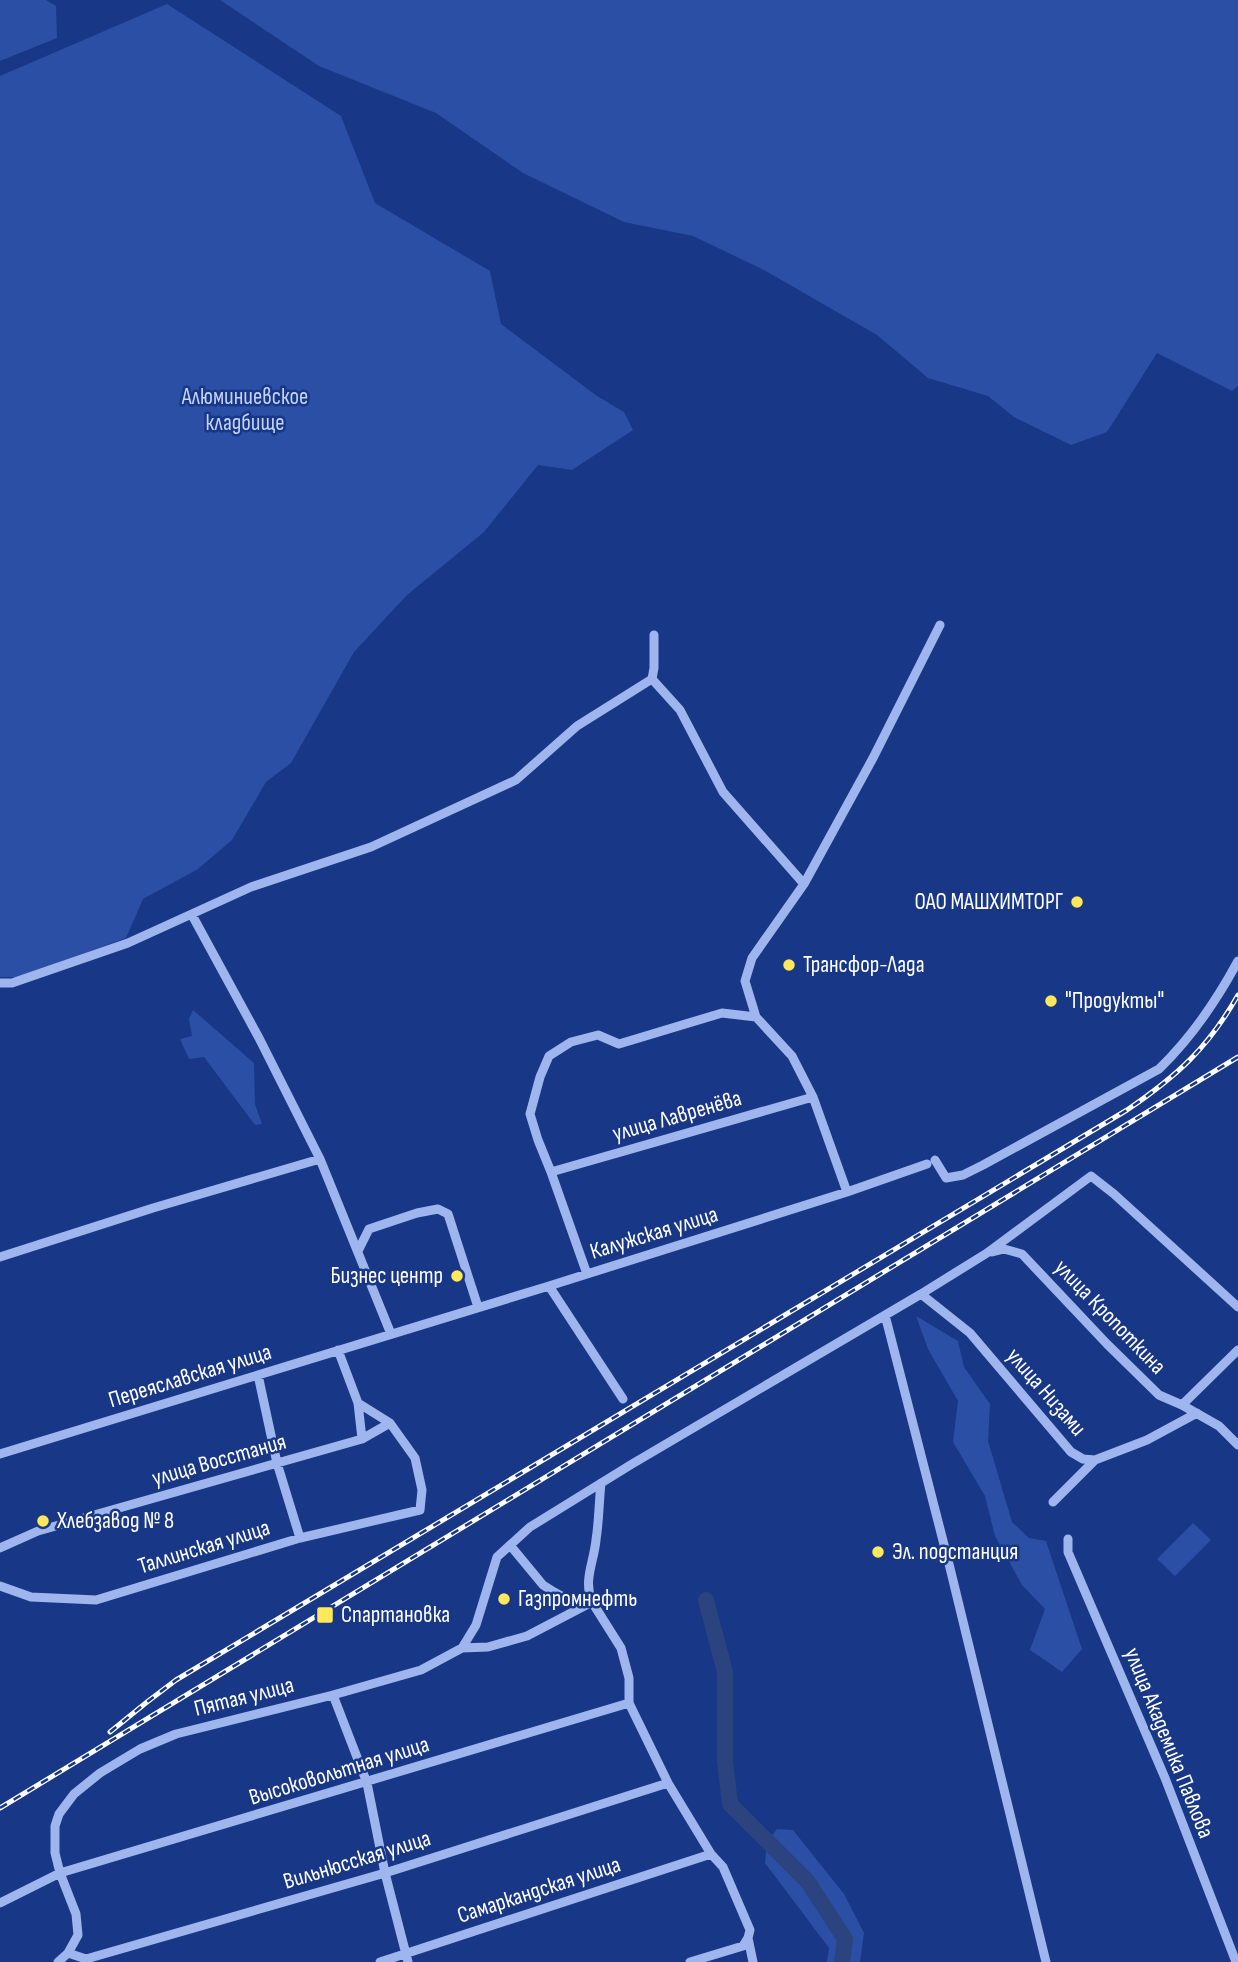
<svg xmlns="http://www.w3.org/2000/svg" width="1238" height="1962" viewBox="0 0 1238 1962" font-family="'Sofia Sans Condensed',sans-serif">
  <rect width="100%" height="100%" fill="#183786"/>
  <path fill="#2a4fa5" d="M 0,0 L 46,0 L 56,6 L 57,38 L 0,61 Z
    M 220,0 L 1238,0 L 1238,386 L 1232,391 L 1157,353 L 1107,432 L 1071,445 L 1014,417 L 988,396 L 928,378 L 877,335 L 764,270 L 693,236 L 624,222 L 523,173 L 436,113 L 319,66 Z
    M 167,4 L 341,116 L 375,203 L 490,271 L 501,324 L 597,396 L 624,412 L 633,430 L 572,470 L 538,465 L 484,532 L 407,595 L 354,652 L 291,763 L 266,782 L 232,840 L 198,869 L 143,899 L 126,938 L 20,977 L 0,977 L 0,76 Z
    M 193,1010 L 254,1063 L 255,1104 L 262,1124 L 255,1125 L 204,1057 L 189,1059 L 180,1039 L 192,1036 L 189,1019 Z
    M 916,1316 L 958,1341 L 964,1367 L 990,1404 L 988,1441 L 1012,1522 L 1029,1538 L 1046,1541 L 1082,1649 L 1062,1672 L 1030,1650 L 1045,1609 L 1022,1585 L 995,1536 L 985,1496 L 953,1442 L 958,1401 L 928,1349 Z
    M 1193,1523 L 1211,1540 L 1175,1576 L 1157,1559 Z
    M 777,1829 L 793,1830 L 844,1894 L 864,1933 L 860,1962 L 827,1962 L 829,1948 L 765,1863 L 767,1842 Z"/>
  <g fill="none" stroke-linecap="round" stroke-linejoin="round">
    <path stroke="#2b437e" stroke-width="16" d="M 706,1600 L 725,1672 L 725,1761 L 730,1804 L 808,1882 L 845,1939 L 842,1962"/>
    <path stroke="#9eb6ed" stroke-width="9" d="M 654,635 L 654,668 L 652,679 L 680,710 L 723,792 L 804,884
      M 192,915 L 259,1038 L 320,1159 L 391,1334
      M 0,983 L 12,983 L 128,943 L 251,887 L 371,847 L 516,780 L 577,726 L 652,679
      M 935,1160 L 946,1178 L 963,1175 L 983,1165 L 1159,1069 C 1190,1039 1217,1000 1238,961
      M 551,1172 L 813,1097
      M 847,1192 L 813,1097 L 792,1056 L 756,1017 L 745,981 L 752,958 L 804,884 L 873,758 L 940,625
      M 358,1251 L 369,1229 L 417,1213 L 438,1209 L 448,1214 L 478,1307
      M 992,1252 L 1004,1249 L 1022,1254 L 1107,1344 L 1159,1395 L 1182,1405 L 1219,1426 L 1238,1445
      M 0,1257 L 153,1208 L 320,1159
      M 587,1274 L 551,1172 L 538,1140 L 530,1114 L 540,1077 L 549,1056 L 571,1042 L 598,1035 L 619,1044 L 722,1013 L 756,1017
      M 549,1286 L 623,1399
      M 921,1294 L 970,1333 L 1071,1452 L 1083,1459 L 1095,1460 L 1147,1440 L 1197,1413
      M 885,1315 L 950,1568 L 1046,1962
      M 258,1375 L 277,1463 L 300,1538
      M 1182,1405 L 1238,1350
      M 362,1439 L 390,1423
      M 0,1454 L 549,1286 L 847,1192 L 927,1164
      M 1053,1502 L 1095,1460
      M 1068,1539 L 1068,1552 L 1165,1778 L 1236,1962
      M 510,1545 L 543,1585 L 554,1592 L 567,1599 L 592,1602 L 621,1648 L 629,1678 L 629,1703 L 668,1783 L 711,1854 L 723,1867 L 750,1930 L 748,1938 L 743,1946 L 690,1962
      M 0,1548 L 38,1531 L 362,1439 L 358,1403 L 338,1350
      M 0,1586 L 31,1597 L 96,1600 L 300,1538 L 420,1510 L 422,1490 L 415,1458 L 390,1423 L 358,1403
      M 462,1648 L 476,1625 L 497,1557 L 530,1527 L 632,1464 L 921,1294 L 987,1253 L 1091,1176 L 1114,1194 L 1238,1307
      M 333,1695 L 367,1783 L 385,1873 L 408,1962
      M 0,1903 L 60,1873 L 629,1703
      M 748,1938 L 753,1962
      M 68,1953 L 86,1959 L 385,1873 L 668,1783
      M 58,1962 L 68,1953 L 78,1935 L 76,1914 L 60,1873 L 55,1853 L 55,1826 L 59,1814 L 74,1794 L 100,1773 L 140,1749 L 176,1734 L 333,1695 L 421,1670 L 462,1648 L 488,1647 L 527,1636 L 592,1602 C 583,1580 594,1562 596,1540 C 599,1521 599,1502 601,1483
      M 380,1962 L 711,1854"/>
    <g stroke="#fff" stroke-width="5">
      <path id="rail" d="M 110,1732 L 147,1702 L 176,1680 L 1127,1110 C 1177,1076 1208,1048 1238,995
        M 0,1808 L 1238,1057"/>
    </g>
    <use href="#rail" stroke="#183786" stroke-width="2.5" stroke-dasharray="8" stroke-linecap="butt"/>
  </g>
  <g fill="#ffe85a" stroke="#183786" stroke-width="2.5">
    <circle cx="1077" cy="902" r="7"/>
    <circle cx="789" cy="965" r="7"/>
    <circle cx="1051" cy="1001" r="7"/>
    <circle cx="457" cy="1276" r="7"/>
    <circle cx="43" cy="1521" r="7"/>
    <circle cx="878" cy="1552" r="7"/>
    <circle cx="504" cy="1599" r="7"/>
    <rect x="316" y="1606" width="18" height="18" rx="3.5"/>
  </g>
  <g text-anchor="middle" dominant-baseline="central" stroke-width="5" stroke-linejoin="round" paint-order="stroke">
    <g font-size="23" fill="#c3d4fa" stroke="#183786">
      <text x="245" y="397">Алюминиевское<tspan x="245" dy="26">кладбище</tspan></text>
    </g>
    <g font-size="23" fill="#fff" stroke="#183786" text-anchor="start">
      <text x="1063" y="902" text-anchor="end">ОАО МАШХИМТОРГ</text>
      <text x="803" y="965">Трансфор-Лада</text>
      <text x="1065" y="1001">"Продукты"</text>
      <text x="443" y="1276" text-anchor="end">Бизнес центр</text>
      <text x="57" y="1521">Хлебзавод № 8</text>
      <text x="892" y="1552">Эл. подстанция</text>
      <text x="518" y="1599">Газпромнефть</text>
      <text x="341" y="1615">Спартановка</text>
    </g>
    <g font-size="23" fill="#fff" stroke="#183786">
      <text transform="translate(677 1116) rotate(-16)">улица Лавренёва</text>
      <text transform="translate(654 1233) rotate(-17)">Калужская улица</text>
      <text transform="translate(1110 1317) rotate(46)">улица Кропоткина</text>
      <text transform="translate(190 1376) rotate(-17)">Переяславская улица</text>
      <text transform="translate(1046 1392) rotate(49)">улица Низами</text>
      <text transform="translate(219 1460) rotate(-16)">улица Восстания</text>
      <text transform="translate(204 1547) rotate(-17)">Таллинская улица</text>
      <text transform="translate(244 1697) rotate(-14)">Пятая улица</text>
      <text transform="translate(1169 1743) rotate(68)">улица Академика Павлова</text>
      <text transform="translate(339 1771) rotate(-17)">Высоковольтная улица</text>
      <text transform="translate(357 1860) rotate(-17)">Вильнюсская улица</text>
      <text transform="translate(539 1890) rotate(-18)">Самаркандская улица</text>
    </g>
  </g>
</svg>
